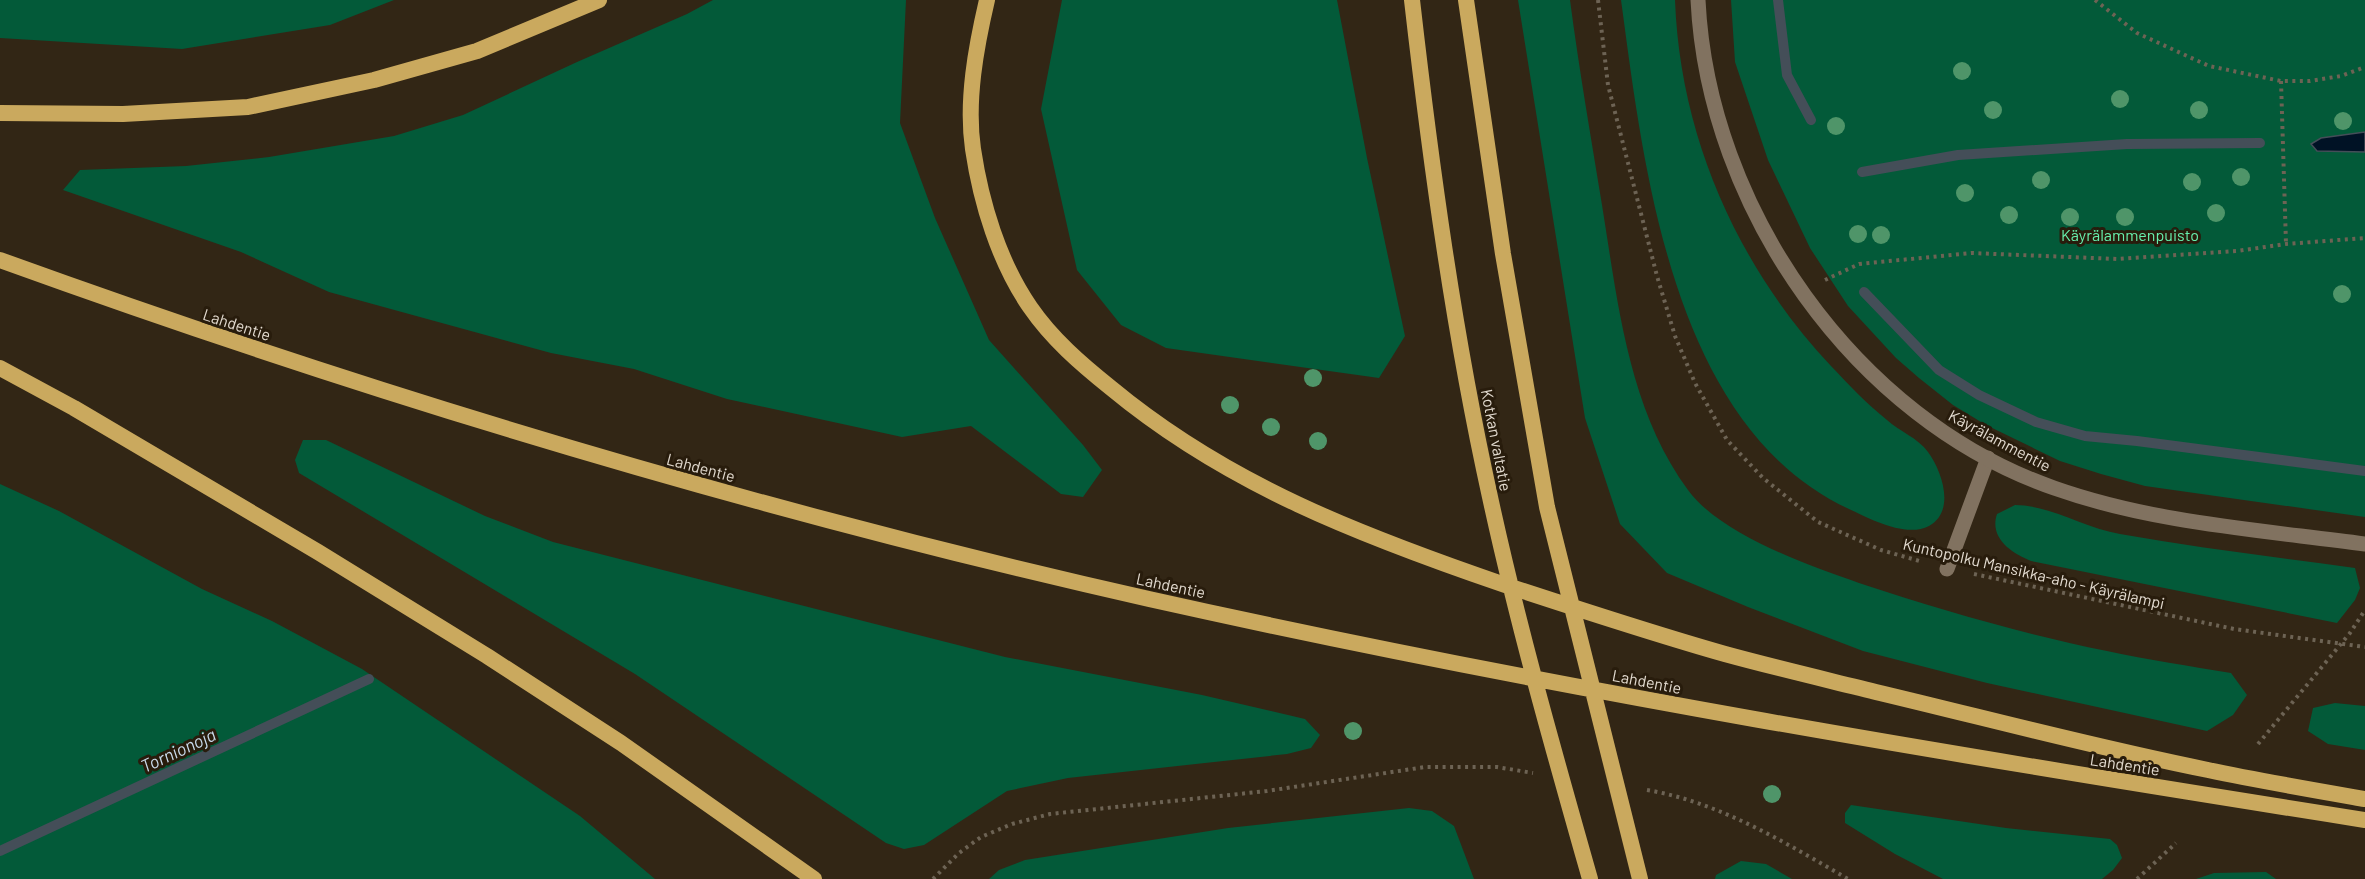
<svg xmlns="http://www.w3.org/2000/svg" width="2365" height="879" viewBox="0 0 2365 879" font-family="Barlow,sans-serif">
  <rect width="100%" height="100%" fill="#322615"/>
  <path fill="#035a39" d="M 0,0 L 394,0 L 330,25 L 182,49 L 0,38 Z
    M 713,0 L 906,0 L 900,123 L 935,218 L 989,340 L 1083,445 L 1102,470 L 1083,497 L 1061,494 L 971,426 L 902,437 L 727,399 L 634,369 L 551,353 L 329,292 L 241,252 L 63,190 L 80,170 L 186,166 L 269,157 L 394,136 L 463,115 L 577,62 L 687,14 Z
    M 1062,0 L 1337,0 L 1367,158 L 1405,336 L 1379,378 L 1166,348 L 1121,325 L 1077,270 L 1041,109 Z
    M 1518,0 L 1570,0 C 1579,69 1591,137 1602,205 C 1618,303 1628,408 1688,490 C 1721,535 1808,565 1859,583 C 1940,610 2024,634 2107,651 C 2148,660 2190,666 2231,673 L 2247,695 L 2233,715 L 2207,731 L 1987,683 L 1863,651 L 1748,607 L 1667,573 L 1620,524 L 1585,418 Z
    M 1621,0 L 1675,0 C 1680,137 1738,267 1831,366 C 1849,385 1867,404 1887,420 C 1899,431 1918,438 1928,452 C 1942,471 1956,511 1929,526 C 1906,538 1870,519 1849,509 C 1672,427 1644,169 1621,0 Z
    M 1731,0 L 2365,0 L 2365,517 L 2145,486 L 2101,474 L 2060,461 L 1986,425 L 1953,405 L 1919,378 L 1896,358 L 1848,306 L 1810,248 L 1768,160 L 1735,62 Z
    M 303,440 L 326,440 L 485,516 L 553,542 L 1005,657 L 1202,695 L 1305,719 L 1320,735 L 1311,748 L 1287,754 L 1068,778 L 1007,791 L 924,845 L 904,849 L 886,843 L 635,674 L 299,473 L 295,460 Z
    M 0,484 L 59,511 L 202,589 L 272,621 L 362,669 L 580,816 L 655,879 L 0,879 Z
    M 2015,505 C 2049,505 2085,528 2120,534 C 2198,548 2277,557 2355,568 L 2360,588 L 2355,600 L 2337,623 L 2031,561 C 2011,553 1989,538 1997,514 Z
    M 2335,703 L 2365,706 L 2365,750 L 2328,744 L 2308,731 L 2313,708 Z
    M 1851,805 L 2006,828 L 2110,839 L 2117,845 L 2122,858 L 2113,870 L 2102,879 L 1943,879 L 1895,854 L 1845,823 L 1845,813 Z
    M 1409,808 L 1432,811 L 1454,826 L 1474,879 L 989,879 L 999,870 L 1025,860 L 1228,828 Z
    M 1741,861 L 1766,864 L 1792,879 L 1715,879 L 1716,875 Z
    M 2266,872 L 2276,879 L 2196,879 L 2214,873 Z"/>
  <path fill="#001225" stroke="#444e58" stroke-width="1.5" d="M 2365,132 L 2365,152 L 2317,151 L 2311,144 L 2321,138 Z"/>
  <g fill="none" stroke-linecap="round" stroke-linejoin="round">
    <path stroke="#444e58" stroke-width="10" d="M 1778,0 L 1787,75 L 1811,120
      M 1862,172 L 1958,155 L 2127,144 L 2260,143
      M 1864,292 L 1939,370 L 1979,395 L 2036,422 L 2085,436 L 2137,441 L 2365,471
      M 0,851 L 369,679"/>
    <path stroke="#6d6354" stroke-width="4" stroke-dasharray="3 4.5" stroke-linecap="butt" d="M 1598,0 L 1608,85 L 1657,276 L 1675,336 L 1695,383 L 1727,440 L 1763,478 L 1818,522 L 1881,550 L 1923,562
      M 2095,0 L 2137,33 L 2209,66 L 2281,81 L 2310,81 L 2341,76 L 2365,67
      M 2281,81 L 2286,244
      M 1825,280 L 1859,264 L 1972,253 L 2117,259 L 2237,251 L 2286,244 L 2365,238
      M 1974,574 L 2234,629 L 2365,647
      M 2258,744 L 2350,633 L 2365,610
      M 1647,790 C 1719,802 1786,843 1848,879
      M 933,879 L 959,853 L 981,837 L 1012,824 L 1050,814 L 1267,791 L 1425,767 L 1497,767 L 1533,773
      M 2137,879 L 2176,843"/>
    <path stroke="#817260" stroke-width="15" d="M 1947,569 L 1988,458"/>
    <path stroke="#817260" stroke-width="15" d="M 1698,0 C 1708,208 1855,419 2054,488 C 2153,523 2261,530 2365,544"/>
    <path stroke="#caa95e" stroke-width="16" d="M 987,0 C 976,47 966,101 973,149 C 981,203 999,262 1030,307 C 1052,339 1081,364 1111,388 C 1228,485 1362,536 1505,585 C 1578,609 1651,633 1725,654 C 1776,668 1828,680 1880,693 C 1989,719 2098,748 2208,770 C 2260,781 2313,790 2365,799
      M 1412,0 C 1431,166 1454,334 1490,497 C 1518,626 1554,752 1590,879
      M 1466,0 L 1503,254 L 1547,507 L 1640,879
      M 0,113 L 123,114 L 248,107 L 374,80 L 477,51 L 599,0
      M 0,260 C 376,396 759,511 1149,599 C 1552,689 1958,756 2365,820
      M 0,368 L 74,408 L 318,552 L 487,656 L 621,743 L 814,879"/>
  </g>
  <g fill="#4f9569">
    <circle cx="1962" cy="71" r="9"/>
    <circle cx="2120" cy="99" r="9"/>
    <circle cx="1993" cy="110" r="9"/>
    <circle cx="2199" cy="110" r="9"/>
    <circle cx="2343" cy="121" r="9"/>
    <circle cx="1836" cy="126" r="9"/>
    <circle cx="2241" cy="177" r="9"/>
    <circle cx="2041" cy="180" r="9"/>
    <circle cx="2192" cy="182" r="9"/>
    <circle cx="1965" cy="193" r="9"/>
    <circle cx="2216" cy="213" r="9"/>
    <circle cx="2009" cy="215" r="9"/>
    <circle cx="2070" cy="217" r="9"/>
    <circle cx="2125" cy="217" r="9"/>
    <circle cx="1858" cy="234" r="9"/>
    <circle cx="1881" cy="235" r="9"/>
    <circle cx="2342" cy="294" r="9"/>
    <circle cx="1313" cy="378" r="9"/>
    <circle cx="1230" cy="405" r="9"/>
    <circle cx="1271" cy="427" r="9"/>
    <circle cx="1318" cy="441" r="9"/>
    <circle cx="1353" cy="731" r="9"/>
    <circle cx="1772" cy="794" r="9"/>
  </g>
  <g text-anchor="middle" dominant-baseline="central" stroke-width="6" stroke-linejoin="round" paint-order="stroke">
    <g font-size="16" fill="#67f0ae" stroke="#281c0c">
      <text x="2130" y="234">Käyrälammenpuisto</text>
    </g>
    <g font-size="16" fill="#e3dbd0" stroke="#281c0c">
      <text transform="translate(237 324) rotate(18)">Lahdentie</text>
      <text transform="translate(1497 440) rotate(79)">Kotkan valtatie</text>
      <text transform="translate(2000 440) rotate(28)">Käyrälammentie</text>
      <text transform="translate(701 467) rotate(15)">Lahdentie</text>
      <text transform="translate(2034 573) rotate(13)">Kuntopolku Mansikka-aho - Käyrälampi</text>
      <text transform="translate(1171 585) rotate(12)">Lahdentie</text>
      <text transform="translate(1647 681) rotate(11)">Lahdentie</text>
      <text transform="translate(2125 764) rotate(9)">Lahdentie</text>
    </g>
    <g font-size="18" font-style="italic" fill="#c9dbec" stroke="#281c0c">
      <text transform="translate(178 750) rotate(-25)">Tornionoja</text>
    </g>
  </g>
</svg>
